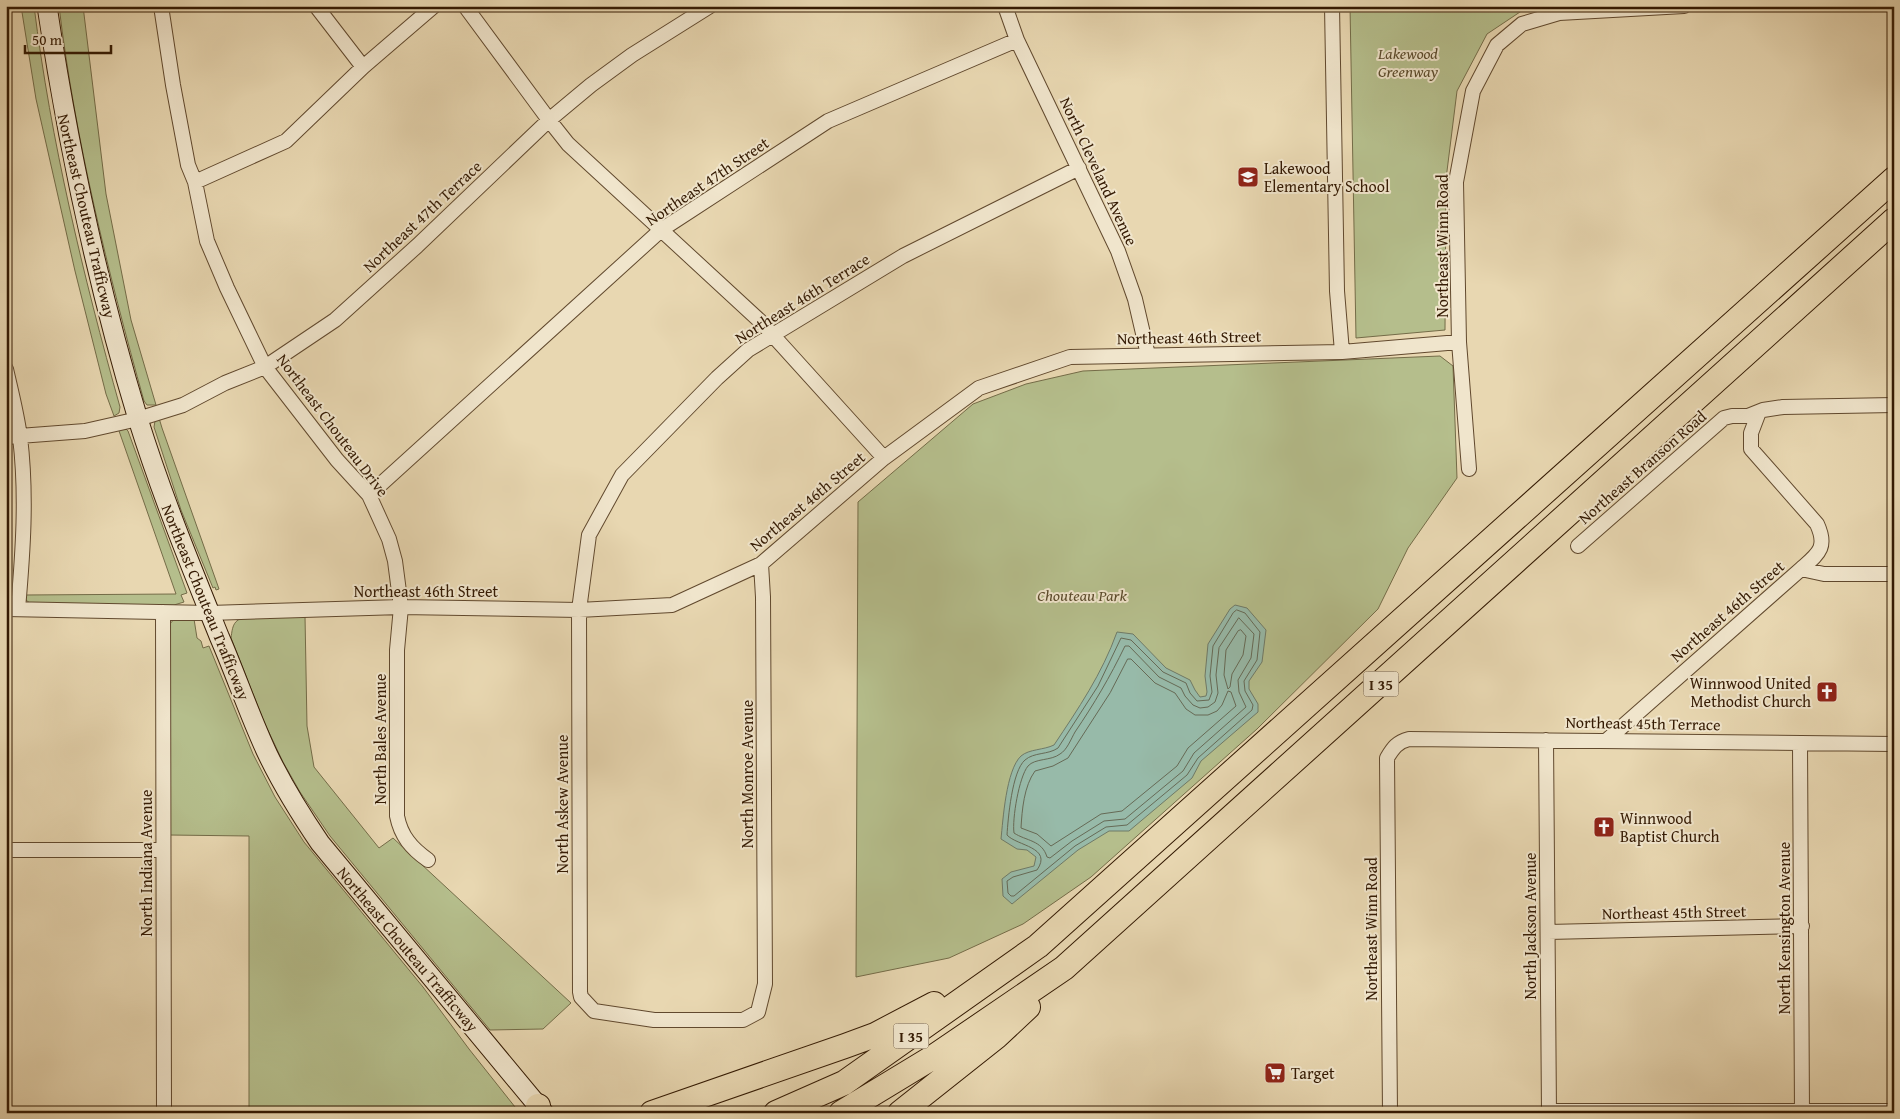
<svg xmlns="http://www.w3.org/2000/svg" width="1900" height="1119" viewBox="0 0 1900 1119" font-family="'Gentium Book Plus',serif">
  <rect width="100%" height="100%" fill="#e8d7b1"/>
  <filter id="stains"><feTurbulence type="fractalNoise" baseFrequency=".004" numOctaves="4"/><feColorMatrix values="0 0 0 0 .2 0 0 0 0 .09 0 0 0 0 .02 0 0 0 .5 -.17"/></filter>
  <radialGradient id="worn" r=".72"><stop offset=".6" stop-color="#630" stop-opacity="0"/><stop offset="1" stop-color="#630" stop-opacity=".3"/></radialGradient>
  <path fill="#b5be8c" stroke="#746c48" d="M 21,6 L 34,6 C 51,142 83,275 120,407 L 119,413 L 114,416 L 106,394 L 75,271 L 36,99 Z
    M 59,6 L 83,6 L 106,194 L 131,320 L 156,405 L 147,405 L 144,401 C 108,272 75,140 59,6 Z
    M 1350,6 L 1529,6 L 1487,34 L 1457,91 L 1446,179 L 1445,330 L 1356,338 Z
    M 1440,356 L 1453,366 L 1457,478 L 1408,548 L 1378,609 L 1257,729 L 1091,877 L 1023,924 L 949,958 L 856,977 L 858,502 L 973,404 L 1026,384 L 1083,371 Z
    M 159,418 L 162,428 L 219,589 L 216,590 L 215,587 L 213,588 L 181,510 L 154,427 L 155,421 Z
    M 118,428 L 125,428 L 128,431 L 187,593 L 181,595 L 184,602 L 174,605 L 31,604 L 26,600 L 24,595 L 176,594 Z
    M 305,616 L 307,726 L 314,767 L 379,848 L 393,838 L 571,1003 L 543,1029 L 490,1030 L 330,836 L 300,792 L 283,762 L 264,722 L 231,638 C 232,632 232,624 238,620 C 247,614 292,616 305,616 Z
    M 176,617 L 194,619 L 197,638 L 201,641 L 203,648 L 209,646 L 253,754 L 275,797 L 304,842 L 423,987 L 469,1049 L 519,1112 L 249,1113 L 249,836 L 169,835 L 168,626 Z"/>
  <path fill="#97baa9" stroke="#6f7a67" d="M 1235,605 L 1247,608 L 1266,630 L 1262,662 L 1249,681 L 1249,689 L 1258,704 L 1258,712 L 1201,761 L 1192,778 L 1129,831 L 1109,831 L 1078,850 L 1012,904 L 1003,896 L 1002,879 L 1011,872 L 1034,866 L 1036,857 L 1027,850 L 1017,849 L 1001,839 C 1003,820 1006,770 1021,756 C 1029,749 1044,750 1054,745 C 1078,709 1102,674 1117,632 L 1133,634 L 1166,668 L 1190,680 L 1195,690 L 1200,697 L 1206,696 L 1207,692 L 1205,676 L 1208,644 L 1230,609 Z"/>
  <g fill="none" stroke-linecap="round" stroke-linejoin="round">
    <path stroke="#666a56" stroke-width="1" d="M 1237,610 L 1245,613 L 1260,632 L 1257,660 L 1244,681 L 1245,691 L 1253,705 L 1252,710 L 1198,758 L 1187,775 L 1127,825 L 1106,827 L 1075,846 L 1014,896 L 1011,896 L 1008,893 L 1007,881 L 1013,877 L 1037,870 C 1053,847 1017,846 1007,835 C 1008,819 1012,771 1025,760 C 1034,752 1048,755 1058,748 L 1098,686 L 1121,638 L 1131,640 L 1163,672 L 1186,683 L 1190,693 L 1197,701 L 1209,700 L 1212,692 L 1210,676 L 1213,646 L 1233,613 Z
      M 1239,618 L 1254,634 L 1251,658 L 1238,680 L 1239,692 L 1246,707 L 1194,753 L 1183,771 L 1125,819 L 1104,821 L 1072,841 L 1050,858 L 1047,857 C 1042,840 1026,841 1014,833 C 1012,819 1019,777 1028,766 C 1035,758 1051,761 1060,754 C 1067,750 1071,739 1075,732 C 1094,704 1110,677 1125,646 L 1129,646 L 1159,677 L 1181,688 L 1185,696 L 1193,705 L 1200,708 L 1208,707 L 1215,702 L 1218,693 L 1216,675 L 1219,648 Z
      M 1241,630 L 1246,636 L 1243,655 L 1232,674 L 1230,687 L 1228,689 L 1224,675 L 1226,650 L 1238,631 Z
      M 1128,659 L 1131,659 L 1155,683 L 1175,693 L 1186,709 L 1195,715 L 1208,715 L 1217,711 L 1222,705 L 1228,691 L 1231,692 L 1236,706 L 1188,748 L 1177,766 L 1122,811 L 1101,814 L 1051,846 L 1037,834 L 1021,828 C 1022,810 1024,786 1035,771 L 1053,766 L 1068,758 L 1110,693 Z"/>
    <g stroke="#61492e" stroke-width="16">
      <path id="street" d="M 161,6 L 173,85 L 188,165 L 195,182 L 207,241 L 227,288 L 265,367 L 337,460 L 369,495 L 389,539 L 395,561 L 401,607 L 397,650 L 397,816 C 401,836 411,848 428,860
        M 316,6 L 363,67
        M 465,6 L 549,120 L 568,144 L 760,321 L 884,458
        M 1005,6 L 1017,40 L 1118,251 L 1135,299 L 1148,355
        M 1332,6 L 1337,291 L 1342,352
        M 195,182 L 286,141 L 363,67 L 434,6
        M 6,369 C 11,391 17,414 20,437 C 27,495 23,551 18,609
        M 6,437 L 85,431 L 138,419 L 183,405 L 225,383 L 265,367 L 335,320 L 417,246 L 549,120 L 591,85 L 632,55 L 710,6
        M 1469,469 L 1459,342 L 1456,182 L 1473,91 L 1497,45 L 1522,24 L 1559,13 L 1684,6
        M 369,495 L 661,230 L 828,121 L 1017,40
        M 1578,546 L 1724,418 L 1732,416 L 1748,416 L 1763,410 L 1783,407 L 1894,405
        M 761,564 L 763,597 L 765,984 L 758,1012 L 743,1020 L 654,1020 L 594,1011 L 581,997 L 580,992 L 579,610 L 589,535 L 622,475 L 717,378 L 748,350 L 903,256 L 1079,168
        M 1801,569 L 1824,574 L 1894,574
        M 6,609 L 210,613 L 401,607 L 579,610 L 672,605 L 761,564 L 884,458 L 979,388 L 1070,357 L 1342,352 L 1459,342
        M 163,612 L 164,1113
        M 1546,740 L 1549,1113
        M 1607,740 L 1801,569 C 1818,554 1828,548 1817,524 L 1751,449 L 1751,433 L 1759,412
        M 1800,743 L 1802,1113
        M 6,850 L 163,850
        M 1548,932 L 1802,926
        M 1549,1111 L 1894,1111
        M 1390,1113 L 1387,758 C 1393,748 1397,742 1409,739 L 1894,744"/>
    </g>
    <g stroke="#341a03" stroke-width="21">
      <path id="secondary" d="M 47,6 C 68,146 97,284 138,419 C 161,493 190,564 219,636 C 236,675 250,717 268,755 C 283,786 301,815 320,843 L 544,1113"/>
    </g>
    <g stroke="#341a03" stroke-width="26">
      <path id="highway" d="M 538,1106 L 538,1113
        M 652,1113 L 845,1046 L 875,1035 L 934,1004
        M 776,1113 L 844,1083 L 1038,946 L 1894,179
        M 841,1113 L 935,1056 L 1064,968 L 1894,220
        M 900,1113 L 997,1036 L 1028,1007"/>
    </g>
    <use href="#street" stroke="#f0e5cc" stroke-width="14"/>
    <use href="#secondary" stroke="#f0e5cc" stroke-width="19"/>
    <use href="#highway" stroke="#e8d7b1" stroke-width="24"/>
  </g>
  <defs>
    <g id="school-square" transform="scale(1.125)"><rect x="-9" y="-9" width="18" height="18" rx="4" fill="#8f2418" stroke="#f0e5cc"/><path d="M0-5L7-2L0 1L-7-2ZM-4 1L0 2.5L4 1V4Q0 6-4 4Z" fill="#fff"/></g>
    <g id="church-square" transform="scale(1.125)"><rect x="-9" y="-9" width="18" height="18" rx="4" fill="#8f2418" stroke="#f0e5cc"/><path d="M-1.2-6h2.4v3.5h3.3v2.4h-3.3V6h-2.4V-.1h-3.3v-2.4h3.3Z" fill="#fff"/></g>
    <g id="supermarket-square" transform="scale(1.125)"><rect x="-9" y="-9" width="18" height="18" rx="4" fill="#8f2418" stroke="#f0e5cc"/><path d="M-6-5.5h2.5l.6 2H6L4.5 2H-2.5L-4.4-4H-6ZM-1.5 3.2a1.3 1.3 0 1 0 .1 0ZM3 3.2a1.3 1.3 0 1 0 .1 0Z" fill="#fff"/></g>
  </defs>
  <g fill-rule="evenodd">
    <use href="#school-square" x="1248" y="177"/>
    <use href="#church-square" x="1827" y="692"/>
    <use href="#church-square" x="1604" y="827"/>
    <use href="#supermarket-square" x="1275" y="1073"/>
  </g>
  <g text-anchor="middle" dominant-baseline="central" stroke-width="4" stroke-linejoin="round" paint-order="stroke">
    <g fill="#f0e5cc" stroke="#6c573f" stroke-width="1">
      <rect x="1363.5" y="671.5" width="35" height="25" rx="4"/>
      <rect x="893.5" y="1023.5" width="35" height="25" rx="4"/>
    </g>
    <g font-size="15" font-weight="bold" fill="#341a03">
      <text x="1381" y="684">I 35</text>
      <text x="911" y="1036">I 35</text>
    </g>
    <g font-size="16" font-style="italic" fill="#5b4b2c" stroke="#f0e5cc">
      <text x="1408" y="53">Lakewood<tspan x="1408" dy="18">Greenway</tspan></text>
      <text x="1082" y="595">Chouteau Park</text>
    </g>
    <g font-size="16" fill="#341a03" stroke="#f0e5cc" text-anchor="start">
      <text x="1264" y="168">Lakewood<tspan x="1264" dy="18">Elementary School</tspan></text>
      <text x="1811" y="683" text-anchor="end">Winnwood United<tspan x="1811" dy="18">Methodist Church</tspan></text>
      <text x="1620" y="818">Winnwood<tspan x="1620" dy="18">Baptist Church</tspan></text>
      <text x="1291" y="1073">Target</text>
    </g>
    <g font-size="16" fill="#341a03" stroke="#f0e5cc">
      <text transform="translate(1099 171) rotate(65)">North Cleveland Avenue</text>
      <text transform="translate(707 181) rotate(-34)">Northeast 47th Street</text>
      <text transform="translate(87 216) rotate(77)">Northeast Chouteau Trafficway</text>
      <text transform="translate(422 216) rotate(-43)">Northeast 47th Terrace</text>
      <text transform="translate(1442 246) rotate(-90)">Northeast Winn Road</text>
      <text transform="translate(802 298) rotate(-32)">Northeast 46th Terrace</text>
      <text transform="translate(1189 337) rotate(-1)">Northeast 46th Street</text>
      <text transform="translate(333 425) rotate(53)">Northeast Chouteau Drive</text>
      <text transform="translate(1642 467) rotate(-41)">Northeast Branson Road</text>
      <text transform="translate(807 501) rotate(-40)">Northeast 46th Street</text>
      <text x="426" y="591">Northeast 46th Street</text>
      <text transform="translate(206 602) rotate(68)">Northeast Chouteau Trafficway</text>
      <text transform="translate(1727 611) rotate(-41)">Northeast 46th Street</text>
      <text transform="translate(1643 723) rotate(1)">Northeast 45th Terrace</text>
      <text transform="translate(380 739) rotate(-90)">North Bales Avenue</text>
      <text transform="translate(747 774) rotate(-90)">North Monroe Avenue</text>
      <text transform="translate(562 804) rotate(-90)">North Askew Avenue</text>
      <text transform="translate(146 863) rotate(-90)">North Indiana Avenue</text>
      <text transform="translate(1674 912) rotate(-1)">Northeast 45th Street</text>
      <text transform="translate(1530 926) rotate(-90)">North Jackson Avenue</text>
      <text transform="translate(1784 928) rotate(-90)">North Kensington Avenue</text>
      <text transform="translate(1371 929) rotate(-90)">Northeast Winn Road</text>
      <text transform="translate(408 949) rotate(50)">Northeast Chouteau Trafficway</text>
    </g>
  </g>
  <rect width="1900" height="1119" fill="none" stroke="#e8d7b1" stroke-width="25"/>
  <rect x="8" y="8" width="1885" height="1104" fill="none" stroke="#341a03" stroke-width="2.5"/>
  <rect x="12" y="12" width="1875" height="1094" fill="none" stroke="#341a03"/>
  <path d="M25 45v8h86v-8" fill="none" stroke="#341a03" stroke-width="2.5"/>
  <text x="32" y="45" font-size="15" fill="#341a03" stroke="#f0e5cc" stroke-width="4" paint-order="stroke">50 m</text>
  <rect width="100%" height="100%" filter="url(#stains)"/>
  <rect width="100%" height="100%" fill="url(#worn)"/>
</svg>
